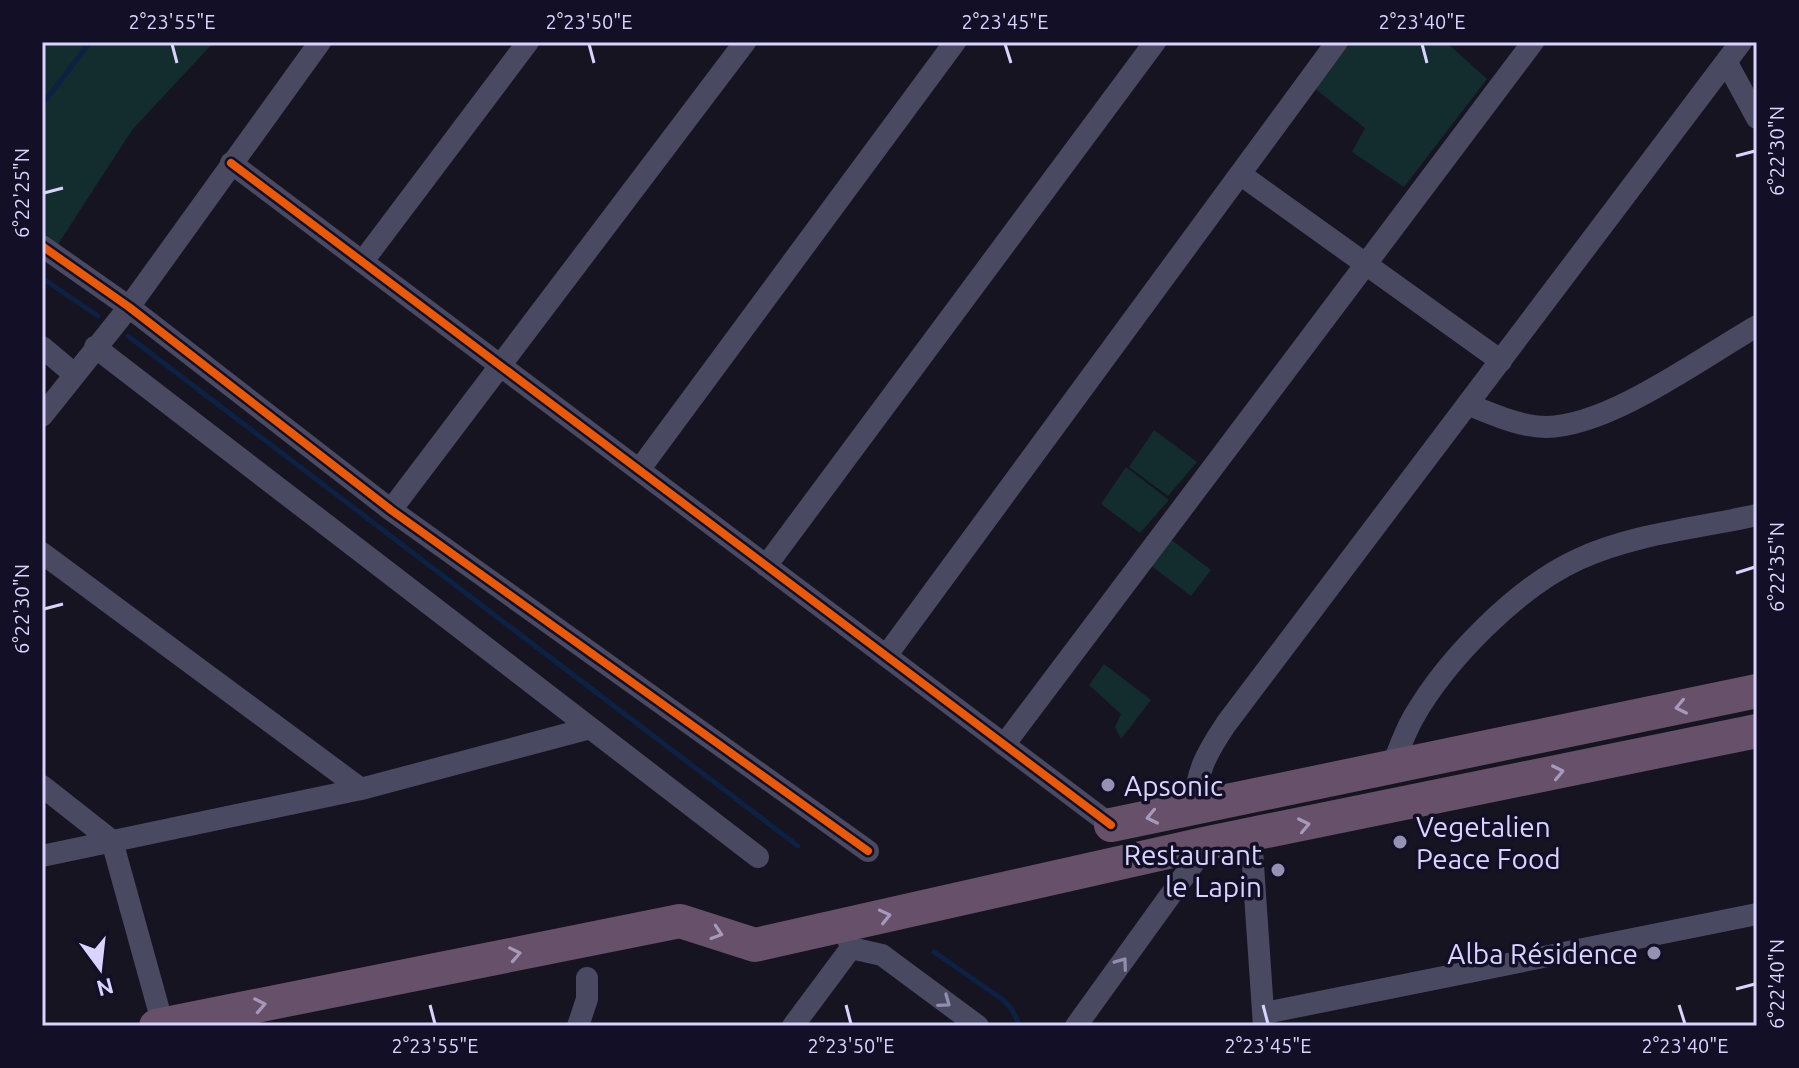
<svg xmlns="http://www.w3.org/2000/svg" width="1799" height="1068" viewBox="0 0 1799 1068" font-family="Ubuntu,sans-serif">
  <rect width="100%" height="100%" fill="#161421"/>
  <path fill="#132c2d" d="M 42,42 L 214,42 L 132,130 L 53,252 L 42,261 Z
    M 1351,42 L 1446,42 L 1487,79 L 1404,187 L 1352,152 L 1365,128 L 1315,89 Z
    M 1154,430 L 1197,462 L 1168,496 L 1129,467 Z
    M 1126,467 L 1169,500 L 1140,533 L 1101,504 Z
    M 1165,535 L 1211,570 L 1191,596 L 1150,565 Z
    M 1104,664 L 1151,700 L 1121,739 L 1115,727 L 1121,714 L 1089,685 Z"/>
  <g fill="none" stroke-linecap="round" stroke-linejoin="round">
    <path stroke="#0d2144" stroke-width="5" d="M 42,105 L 90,42
      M 42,278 L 98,316
      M 128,336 L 798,846
      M 934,952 L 1002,999 L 1011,1008 L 1020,1026"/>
    <path stroke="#4a4962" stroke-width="22" d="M 1727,63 L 1757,118
      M 231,163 L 1111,825
      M 1240,174 L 1501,361
      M 42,246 L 129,307 L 391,510 L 868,851
      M 363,261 L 528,42
      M 42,347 L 74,374
      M 95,347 L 758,857
      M 1469,405 C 1493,414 1520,427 1546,427 C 1610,426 1701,358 1757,326
      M 42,416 L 129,307 L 320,42
      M 639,470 L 955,42
      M 391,510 L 745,42
      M 42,553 L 361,789
      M 766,566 L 1155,42
      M 886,656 L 1337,42
      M 1004,745 L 1533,42
      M 1391,769 C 1398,752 1404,734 1413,718 C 1446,660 1517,587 1579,559 C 1633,534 1699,528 1757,515
      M 42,786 L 112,841 L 158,1007
      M 1196,807 C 1194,774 1208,751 1226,724 L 1741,42
      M 1251,836 L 1264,1026
      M 42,856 L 361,789 L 590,728
      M 843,925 L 851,948 L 882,955 L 978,1026
      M 1265,1013 L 1757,914
      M 578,1026 L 587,999 L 587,978
      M 793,1026 L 851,948
      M 1076,1026 L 1208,843"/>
    <path stroke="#67516a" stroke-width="34" d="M 1111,825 L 1757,691
      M 156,1026 L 680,921 L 755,945 L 1208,843 L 1757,731"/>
    <g stroke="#130f26" stroke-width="13">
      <path id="cycleway" d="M 231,163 L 1111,825
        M 42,246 L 129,307 L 391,510 L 868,851"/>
    </g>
    <use href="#cycleway" stroke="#e8590c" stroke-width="8"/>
  </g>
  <defs><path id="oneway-chevron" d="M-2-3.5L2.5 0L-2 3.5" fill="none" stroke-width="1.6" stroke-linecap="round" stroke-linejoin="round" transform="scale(2)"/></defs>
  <g stroke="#a699bc">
    <use href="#oneway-chevron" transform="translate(1681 707) rotate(168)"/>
    <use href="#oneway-chevron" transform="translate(1558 772) rotate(-12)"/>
    <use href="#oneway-chevron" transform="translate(1152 817) rotate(168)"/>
    <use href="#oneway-chevron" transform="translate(1304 825) rotate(-12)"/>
    <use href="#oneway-chevron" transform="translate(885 916) rotate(-13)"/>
    <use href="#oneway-chevron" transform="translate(717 933) rotate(18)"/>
    <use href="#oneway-chevron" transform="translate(515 954) rotate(-11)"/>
    <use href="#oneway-chevron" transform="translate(260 1005) rotate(-11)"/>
  </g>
  <g stroke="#928eb0">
    <use href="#oneway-chevron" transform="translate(1122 963) rotate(-54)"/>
    <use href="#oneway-chevron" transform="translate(945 1002) rotate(36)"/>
  </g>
  <path fill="none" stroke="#d9d4ff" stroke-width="3" d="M 172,44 L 177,63M 589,44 L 594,63M 1005,44 L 1011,63M 1422,44 L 1427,63M 1736,156 L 1755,151M 44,193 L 63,188M 1736,573 L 1755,567M 44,609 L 63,604M 1736,989 L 1755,984M 430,1005 L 435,1024M 846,1005 L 851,1024M 1263,1005 L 1268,1024M 1679,1005 L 1685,1024"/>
  <g fill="#9591b1" stroke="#130f26" stroke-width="3">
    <circle cx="1108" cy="785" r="8"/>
    <circle cx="1400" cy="842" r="8"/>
    <circle cx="1278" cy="870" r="8"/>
    <circle cx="1654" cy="953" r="8"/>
  </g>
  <g text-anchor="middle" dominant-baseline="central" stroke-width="7" stroke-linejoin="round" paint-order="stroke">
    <g font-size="28" fill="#d9d4ff" stroke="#130f26" text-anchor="start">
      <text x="1124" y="785">Apsonic</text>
      <text x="1416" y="826">Vegetalien<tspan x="1416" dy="32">Peace Food</tspan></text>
      <text x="1262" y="854" text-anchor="end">Restaurant<tspan x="1262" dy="32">le Lapin</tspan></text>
      <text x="1638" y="953" text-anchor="end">Alba Résidence</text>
    </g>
  </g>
  <rect width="1799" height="1068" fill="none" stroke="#130f26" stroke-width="88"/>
  <g transform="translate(100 968) rotate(165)" stroke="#130f26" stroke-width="6" paint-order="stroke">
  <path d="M0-6L14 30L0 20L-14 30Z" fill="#d9d4ff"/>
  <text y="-12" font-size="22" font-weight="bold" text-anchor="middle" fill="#d9d4ff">N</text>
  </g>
  <rect x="44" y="44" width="1711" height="980" fill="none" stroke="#d9d4ff" stroke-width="3"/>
  <g font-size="20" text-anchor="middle" fill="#d9d4ff">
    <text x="172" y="29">2°23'55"E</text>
    <text x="589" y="29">2°23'50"E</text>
    <text x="1005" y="29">2°23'45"E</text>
    <text x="1422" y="29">2°23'40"E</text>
    <text transform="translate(1777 151) rotate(-90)" y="7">6°22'30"N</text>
    <text transform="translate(22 193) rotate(-90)" y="7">6°22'25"N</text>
    <text transform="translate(1777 567) rotate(-90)" y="7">6°22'35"N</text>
    <text transform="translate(22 609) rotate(-90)" y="7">6°22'30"N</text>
    <text transform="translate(1777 984) rotate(-90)" y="7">6°22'40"N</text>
    <text x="435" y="1053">2°23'55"E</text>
    <text x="851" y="1053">2°23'50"E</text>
    <text x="1268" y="1053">2°23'45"E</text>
    <text x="1685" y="1053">2°23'40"E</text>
  </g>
</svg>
